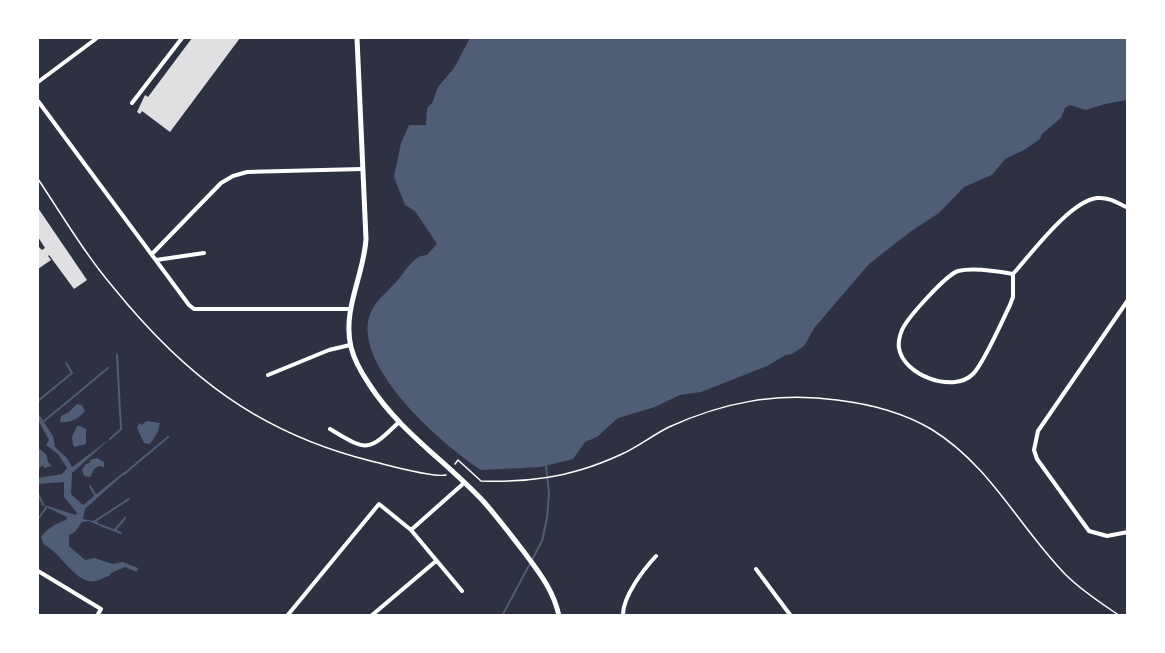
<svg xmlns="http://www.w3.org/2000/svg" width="1165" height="653" viewBox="0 0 1165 653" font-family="'Alegreya Sans',sans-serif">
  <rect width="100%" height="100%" fill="#2d3142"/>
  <path fill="#4f5d75" d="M 470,38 L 1127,38 L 1127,100 L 1105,104 L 1086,110 L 1070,105 L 1065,108 L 1061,118 L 1042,134 L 1040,139 L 1024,150 L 1005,159 L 992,175 L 964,187 L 939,213 L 910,232 L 869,264 L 815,327 L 804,346 L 792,354 L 786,355 L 767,366 L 701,392 L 680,395 L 655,407 L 618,418 L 597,437 L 585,442 L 573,459 L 541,467 L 481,470 C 443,445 355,369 369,317 C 373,303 385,294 394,284 C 404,275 412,255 427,255 L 437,244 L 415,211 L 405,205 L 394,177 L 401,143 L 409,125 L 426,125 L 427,108 L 432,103 L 438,87 L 454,68 Z
    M 77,404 L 82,405 L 85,411 C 78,419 71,423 60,422 L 61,416 L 69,412 Z
    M 38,413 L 53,436 L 55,447 L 67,458 L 72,467 L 111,438 L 72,473 L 71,494 L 83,505 L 124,472 L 124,474 L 85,509 L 83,519 L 98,522 L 100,526 L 89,521 L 82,522 L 75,532 L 69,535 L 69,546 L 85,560 L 95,558 L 112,564 L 123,562 L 138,568 L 137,572 L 125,567 L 111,573 L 109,576 C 105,577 100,580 95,581 C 76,585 60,551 44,545 L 41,537 C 48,528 55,524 66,520 L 67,517 L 38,503 L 76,515 L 77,513 L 64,497 L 64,482 L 38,484 L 38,478 L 62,474 L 67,468 L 58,454 L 46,445 L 49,440 L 38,420 Z
    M 147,421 L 160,423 L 158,432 L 150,444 L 144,443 L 137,428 L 139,423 L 141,425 Z
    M 77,426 L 80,426 L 86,429 L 86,444 L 75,447 L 73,445 L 72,437 Z
    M 38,448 L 46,454 L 48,462 L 52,466 L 44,468 L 43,465 L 38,469 Z
    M 97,458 L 104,462 L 104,467 L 99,466 L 94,469 L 90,477 L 84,476 L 82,470 L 86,464 L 90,463 L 90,460 Z"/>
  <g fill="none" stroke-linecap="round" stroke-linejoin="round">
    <path stroke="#4f5d75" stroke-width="2" d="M 38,401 L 72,373 L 66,363
      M 43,422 L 108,368
      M 110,439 L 121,429 L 117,355
      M 124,474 L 168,437
      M 90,486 L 95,495
      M 38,494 L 43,504
      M 38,519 L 46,508
      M 95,521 L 129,499
      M 100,525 L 121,533
      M 115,530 L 125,518
      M 502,616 L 542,541 L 547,518 L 549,493 L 546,466"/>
  </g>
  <path fill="#e0e0e3" d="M 192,38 L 240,38 L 170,132 L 142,111 L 140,114 L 137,112 L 145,95 L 148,97 Z
    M 38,208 L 87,280 L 74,289 L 49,255 L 48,256 L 51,260 L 38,269 L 38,248 L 39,247 L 42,250 L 45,248 L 38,237 Z"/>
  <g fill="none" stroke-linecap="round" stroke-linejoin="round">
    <path stroke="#fff" stroke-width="1.5" d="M 38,179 C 62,215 85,254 113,287 C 185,376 259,433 371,461 C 388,465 432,478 446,475
      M 455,464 L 458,460 L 481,481 C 514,482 548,480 580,470 C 594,466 609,460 622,454 C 639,446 653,435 669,427 C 724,402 777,392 837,400 C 870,404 902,412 931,429 C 990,465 1019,527 1066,575 C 1082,591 1101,603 1120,616"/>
    <path stroke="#fff" stroke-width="4" d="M 38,82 L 97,38
      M 38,101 L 189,305 L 194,309 L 351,309
      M 132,103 L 182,38
      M 152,254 L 221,183 L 233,176 L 247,172 L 362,169
      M 156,260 L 204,253
      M 1013,274 C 997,271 974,267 958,271 C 946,275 907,318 902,330 C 900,335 898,342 899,348 C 903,375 953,394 973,374 C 984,363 1002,321 1010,305 L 1013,297 L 1013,274 C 1031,254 1070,201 1097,198 C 1109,197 1118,203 1128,208
      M 1128,300 L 1038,431 L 1034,450 L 1037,459 L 1089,531 L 1107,536 L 1128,532
      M 268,375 L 329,350 L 350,345
      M 330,429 C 367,451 367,453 399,422
      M 411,530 L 464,483
      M 756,569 L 791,616
      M 38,571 L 101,609 L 97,616
      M 287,616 L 379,504 L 411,530 L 462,591
      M 371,616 L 436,561
      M 623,616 C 622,597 644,569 656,556"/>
    <path stroke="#fff" stroke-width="5" d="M 357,38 L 366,239 C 364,275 342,310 351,347 C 354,360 361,372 369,384 C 399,431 446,461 484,502 C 498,518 511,535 524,552 C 539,572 554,591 559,616"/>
  </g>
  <rect width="1165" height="653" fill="none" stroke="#ffffff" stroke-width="78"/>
</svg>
